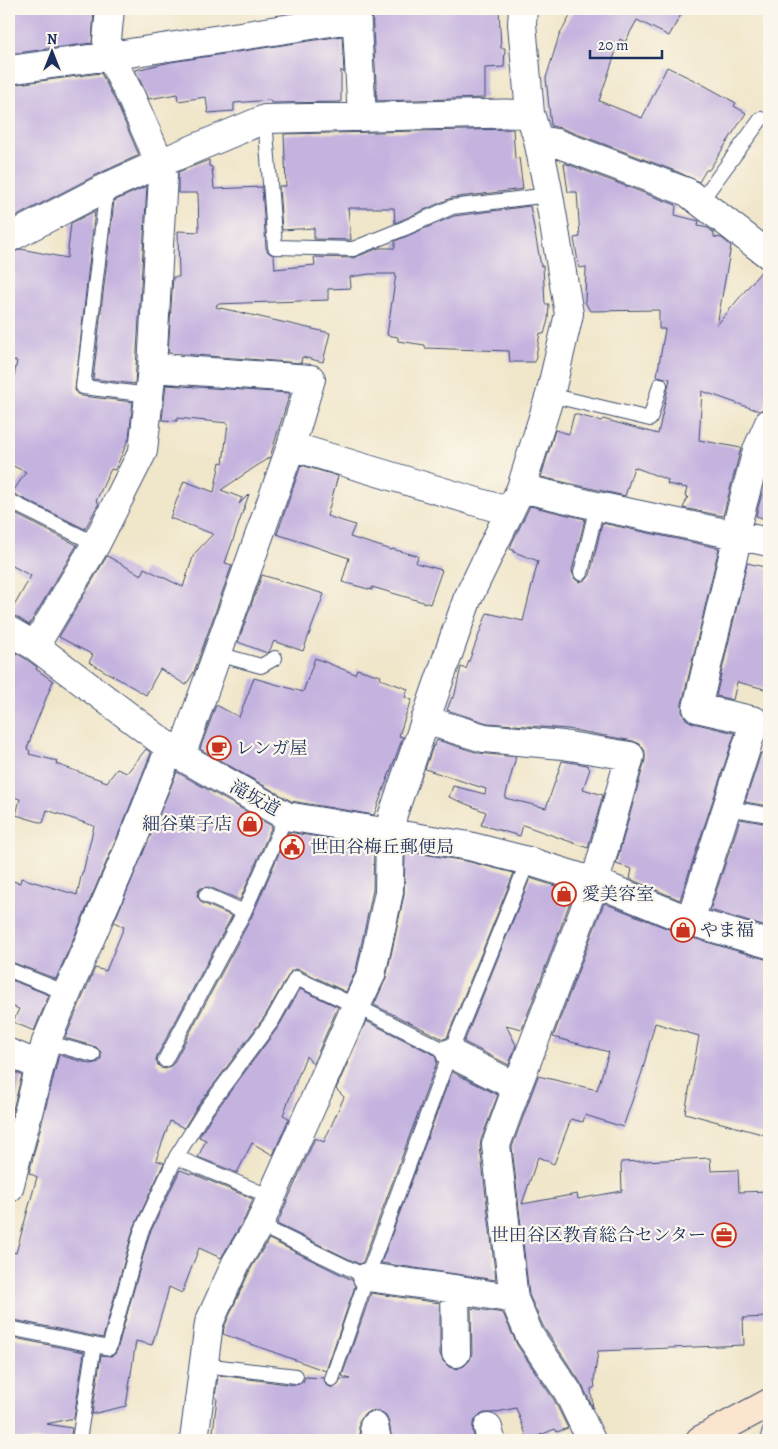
<svg xmlns="http://www.w3.org/2000/svg" width="778" height="1449" viewBox="0 0 778 1449" font-family="Alegreya,'Noto Serif JP',serif">
  <rect width="100%" height="100%" fill="#fbf7ec"/>
  <filter id="ink" filterUnits="userSpaceOnUse"><feTurbulence type="fractalNoise" baseFrequency=".02" numOctaves="2"/><feDisplacementMap in="SourceGraphic" scale="10" xChannelSelector="R" yChannelSelector="G"/><feConvolveMatrix kernelMatrix="1 2 1 2 8 2 1 2 1" color-interpolation-filters="sRGB"/></filter>
  <filter id="wash" filterUnits="userSpaceOnUse"><feTurbulence type="fractalNoise" baseFrequency=".0096" numOctaves="4" result="noise"/><feDisplacementMap in="SourceGraphic" scale="20" xChannelSelector="R" yChannelSelector="G"/><feGaussianBlur stdDeviation="1.12" result="paint"/><feColorMatrix in="noise" values="0 0 0 0 0 0 0 0 0 0 0 0 0 0 0 0 0 1.4 0 .05"/><feComposite in="paint" operator="in"/></filter>
  <g filter="url(#wash)">
    <rect width="100%" height="100%" fill="#f0e6ca"/>
    <g id="blocks">
      <path fill="#c5b3df" d="M 9,9 L 94,9 L 92,43 L 9,54 Z
        M 372,9 L 499,9 L 501,48 L 505,48 L 504,67 L 485,68 L 485,98 L 377,101 Z
        M 574,9 L 684,9 L 669,36 L 637,20 L 625,42 L 620,39 L 599,101 L 642,118 L 667,67 L 700,83 L 736,103 L 734,106 L 746,113 L 709,170 L 706,170 L 699,182 L 678,172 L 561,128 L 551,126 L 546,78 L 559,36 Z
        M 342,36 L 344,73 L 341,70 L 341,102 L 271,103 L 270,100 L 234,103 L 234,111 L 208,113 L 206,97 L 178,101 L 177,94 L 149,99 L 135,70 L 171,62 Z
        M 101,73 L 117,104 L 139,155 L 100,173 L 17,216 L 9,218 L 9,85 Z
        M 513,129 L 515,159 L 519,158 L 523,189 L 451,198 L 395,223 L 394,208 L 348,208 L 351,240 L 314,239 L 314,228 L 282,230 L 279,186 L 286,186 L 284,134 Z
        M 209,160 L 209,166 L 212,167 L 214,189 L 262,187 L 266,248 L 268,252 L 274,256 L 275,269 L 315,265 L 314,257 L 353,258 L 379,248 L 395,248 L 395,241 L 454,216 L 530,206 L 541,266 L 543,266 L 545,304 L 549,304 L 548,320 L 544,334 L 540,333 L 535,362 L 510,362 L 509,351 L 425,348 L 425,345 L 398,341 L 398,337 L 387,335 L 396,274 L 369,274 L 350,277 L 351,288 L 328,289 L 328,300 L 217,304 L 216,307 L 330,333 L 323,362 L 302,357 L 301,363 L 168,353 L 173,277 L 179,277 L 178,231 L 199,232 L 198,193 L 178,193 L 178,172 Z
        M 564,164 L 567,164 L 676,205 L 675,215 L 699,221 L 698,226 L 708,228 L 714,233 L 714,237 L 722,238 L 731,246 L 717,325 L 763,269 L 769,270 L 769,394 L 764,409 L 759,411 L 702,391 L 699,440 L 741,448 L 723,516 L 683,508 L 688,497 L 685,496 L 687,488 L 667,484 L 668,480 L 634,467 L 625,496 L 541,477 L 555,430 L 569,434 L 574,414 L 601,421 L 603,419 L 658,434 L 670,379 L 657,376 L 665,329 L 659,329 L 659,310 L 590,311 L 585,302 L 586,267 L 579,268 L 574,238 L 580,237 L 577,192 L 568,192 Z
        M 147,186 L 135,384 L 93,379 L 114,201 Z
        M 95,211 L 75,390 L 77,394 L 82,396 L 133,402 L 129,438 L 115,470 L 111,469 L 96,501 L 99,503 L 85,529 L 12,493 L 26,472 L 9,464 L 9,402 L 17,361 L 9,360 L 9,254 L 21,249 L 67,258 L 71,223 Z
        M 166,385 L 290,393 L 270,457 L 221,490 L 242,498 L 239,504 L 249,494 L 225,563 L 232,565 L 194,672 L 186,685 L 160,669 L 146,695 L 89,662 L 93,655 L 59,637 L 107,556 L 141,575 L 144,568 L 183,587 L 194,554 L 213,534 L 170,518 L 184,481 L 214,492 L 220,462 L 223,463 L 228,423 L 177,418 L 177,421 L 162,420 Z
        M 301,465 L 338,476 L 327,516 L 355,525 L 350,537 L 392,550 L 392,549 L 418,556 L 416,563 L 442,570 L 430,604 L 372,587 L 372,590 L 342,582 L 349,558 L 277,534 Z
        M 767,473 L 769,473 L 769,520 L 756,516 Z
        M 530,506 L 585,519 L 572,571 L 575,579 L 579,582 L 587,579 L 590,575 L 602,523 L 719,548 L 682,704 L 682,712 L 686,719 L 693,723 L 735,733 L 680,900 L 630,879 L 632,869 L 616,864 L 645,760 L 645,751 L 640,744 L 633,741 L 568,729 L 487,723 L 447,710 L 452,697 L 454,698 L 461,667 L 466,669 L 487,613 L 523,621 L 538,561 L 514,552 L 514,550 L 510,549 L 512,543 Z
        M 9,511 L 77,545 L 29,625 L 17,617 L 9,615 L 31,576 L 9,564 Z
        M 747,563 L 769,568 L 769,690 L 737,682 L 733,700 L 716,696 Z
        M 262,575 L 324,594 L 303,651 L 274,641 L 269,652 L 267,653 L 238,642 Z
        M 9,649 L 26,659 L 37,667 L 36,669 L 53,681 L 33,731 L 27,749 L 30,751 L 29,754 L 57,761 L 56,764 L 107,782 L 117,769 L 127,773 L 146,749 L 151,753 L 125,819 L 56,979 L 9,961 L 9,880 L 20,883 L 21,878 L 77,895 L 82,872 L 83,872 L 94,826 L 47,810 L 43,823 L 16,815 L 20,799 L 11,796 L 9,801 Z
        M 315,658 L 355,674 L 357,669 L 381,676 L 380,679 L 408,689 L 405,697 L 412,700 L 406,714 L 399,736 L 403,737 L 374,815 L 291,801 L 200,749 L 216,705 L 239,717 L 254,678 L 303,692 Z
        M 437,740 L 479,753 L 516,757 L 505,798 L 546,808 L 562,761 L 587,765 L 590,769 L 583,789 L 603,795 L 588,848 L 523,825 L 520,836 L 481,825 L 486,812 L 449,797 L 453,786 L 485,794 L 486,789 L 425,769 L 433,746 L 434,746 Z
        M 761,753 L 769,753 L 769,806 L 745,802 Z
        M 177,772 L 272,826 L 240,900 L 209,887 L 201,888 L 198,891 L 197,896 L 202,903 L 232,916 L 157,1056 L 156,1061 L 158,1065 L 161,1068 L 166,1069 L 173,1064 L 252,916 L 288,832 L 374,846 L 373,890 L 356,970 L 346,992 L 300,970 L 295,969 L 291,971 L 265,1016 L 197,1107 L 184,1128 L 170,1121 L 156,1160 L 164,1163 L 133,1230 L 103,1338 L 9,1319 L 9,1251 L 16,1253 L 37,1177 L 29,1173 L 59,1055 L 91,1064 L 99,1062 L 101,1058 L 101,1052 L 96,1047 L 65,1038 L 95,968 L 106,971 L 124,927 L 114,922 Z
        M 740,819 L 769,824 L 769,928 L 710,910 Z
        M 405,851 L 466,861 L 514,873 L 447,1038 L 443,1039 L 374,1005 L 386,978 L 404,895 Z
        M 530,878 L 574,892 L 522,1029 L 506,1025 L 516,1045 L 509,1065 L 464,1042 Z
        M 604,903 L 686,936 L 765,959 L 769,959 L 769,1136 L 685,1113 L 699,1036 L 655,1023 L 642,1072 L 623,1127 L 585,1115 L 583,1122 L 571,1119 L 554,1164 L 538,1157 L 522,1204 L 577,1194 L 578,1199 L 622,1191 L 621,1162 L 710,1158 L 711,1171 L 738,1170 L 739,1192 L 769,1191 L 769,1317 L 743,1318 L 744,1345 L 598,1351 L 594,1380 L 595,1387 L 591,1389 L 593,1408 L 581,1383 L 544,1328 L 529,1295 L 512,1147 L 538,1076 L 597,1090 L 609,1052 L 553,1037 Z
        M 9,979 L 49,995 L 34,1031 L 13,1022 L 19,1009 L 9,1005 Z
        M 300,989 L 338,1007 L 313,1064 L 306,1056 L 283,1115 L 289,1118 L 273,1155 L 252,1143 L 237,1173 L 198,1157 L 206,1140 L 199,1137 L 211,1117 L 279,1026 Z
        M 366,1021 L 435,1055 L 437,1062 L 363,1262 L 359,1264 L 277,1224 L 315,1138 L 324,1142 L 344,1097 L 336,1089 Z
        M 9,1070 L 22,1075 L 9,1125 Z
        M 452,1072 L 498,1095 L 481,1140 L 480,1146 L 496,1280 L 381,1263 Z
        M 180,1170 L 191,1174 L 191,1173 L 253,1199 L 245,1218 L 221,1258 L 199,1248 L 182,1293 L 169,1287 L 166,1299 L 152,1345 L 136,1341 L 126,1406 L 92,1414 L 101,1355 L 111,1356 L 115,1354 L 117,1350 L 149,1235 Z
        M 269,1239 L 352,1280 L 355,1286 L 326,1371 L 223,1334 L 224,1327 L 250,1270 Z
        M 371,1293 L 440,1303 L 440,1354 L 443,1361 L 449,1367 L 456,1369 L 464,1366 L 470,1360 L 472,1353 L 471,1308 L 503,1313 L 517,1345 L 554,1400 L 568,1428 L 557,1432 L 555,1429 L 528,1440 L 516,1408 L 492,1413 L 485,1413 L 478,1416 L 473,1424 L 473,1432 L 475,1440 L 392,1440 L 389,1423 L 386,1416 L 379,1411 L 371,1411 L 364,1414 L 359,1421 L 359,1429 L 361,1440 L 212,1440 L 217,1398 L 215,1397 L 218,1375 L 295,1385 L 299,1384 L 303,1382 L 305,1377 L 324,1378 L 326,1385 L 333,1388 L 338,1385 L 341,1379 L 350,1379 L 342,1376 Z
        M 9,1337 L 84,1352 L 74,1418 L 46,1424 L 72,1428 L 70,1440 L 9,1440 Z"/>
    </g>
  </g>
  <g filter="url(#ink)">
    <use href="#blocks" fill-opacity="0" stroke="#3b4a6e" stroke-width="1"/>
    <g fill="none" stroke-linecap="round" stroke-linejoin="round">
      <g stroke="#3b4a6e" stroke-width="16">
        <path id="lane" d="M 265,119 L 275,247 L 353,249 L 405,228 L 452,207 L 549,195
          M 107,187 L 83,387 L 150,395
          M 700,202 L 761,119
          M 550,395 L 650,419 L 660,385
          M 9,501 L 96,544
          M 581,573 L 597,506
          M 218,654 L 261,666 L 275,658
          M 728,808 L 769,815
          M 206,895 L 244,912
          M 9,970 L 67,993
          M 46,1042 L 93,1055
          M 165,1060 L 244,912 L 286,816
          M 176,1157 L 271,1197
          M 259,1225 L 367,1277
          M 9,1328 L 109,1348 L 141,1232 L 176,1157 L 204,1112 L 272,1021 L 296,978 L 356,1006 L 450,1053
          M 204,1365 L 296,1376
          M 332,1379 L 367,1277 L 450,1053 L 528,861
          M 769,1434 L 769,1433
          M 79,1440 L 94,1345"/>
      </g>
      <g stroke="#3b4a6e" stroke-width="30">
        <path id="street" d="M 356,9 L 362,117
          M 9,70 L 110,56 L 357,18
          M 538,140 L 556,143 L 687,192 L 769,255
          M 9,238 L 107,187 L 160,163 L 265,119 L 530,113
          M 152,368 L 311,379 L 291,446 L 181,756
          M 291,446 L 497,508 L 510,509
          M 521,488 L 597,506 L 769,542
          M 9,631 L 35,646 L 181,756 L 286,816 L 469,846 L 528,861 L 595,882 L 690,921 L 769,944
          M 35,646 L 96,544 L 143,451 L 152,368 L 163,176 L 160,163 L 131,97 L 110,56 L 107,40 L 110,9
          M 425,720 L 484,738 L 563,745 L 630,756 L 595,882 L 517,1087 L 496,1145 L 514,1299 L 530,1336 L 568,1392 L 591,1440
          M 690,921 L 755,721 L 697,708 L 738,535 L 737,525 L 757,450 L 769,423
          M 9,1053 L 39,1065
          M 450,1053 L 517,1087
          M 9,1188 L 46,1042 L 139,825 L 170,748
          M 367,1277 L 455,1289 L 514,1299
          M 455,1289 L 456,1353
          M 374,1426 L 377,1440
          M 488,1428 L 491,1440
          M 194,1440 L 209,1323 L 236,1263 L 259,1225 L 356,1006 L 371,975 L 389,892 L 390,832 L 393,814 L 467,600 L 521,488 L 550,395 L 569,314 L 549,195 L 538,140 L 530,113 L 522,24 L 523,9"/>
      </g>
      <g stroke="#3b4a6e" stroke-width="30">
        <path id="secondary" d="M 700,1440 L 769,1403"/>
      </g>
      <use href="#lane" stroke="#fff" stroke-width="14"/>
      <use href="#street" stroke="#fff" stroke-width="28"/>
      <use href="#secondary" stroke="#fce5cf" stroke-width="28"/>
    </g>
  </g>
  <defs>
    <g id="cafe-ring" transform="scale(1.25)"><circle r="9.5" fill="#fbf7ec" stroke="#c8321e" stroke-width="1.5"/><path d="M-5.5-4.5H6V0H3Q3 3.5 0 3.5H-2.5Q-5.5 3.5-5.5 0ZM3-3.2v2h1.7v-2ZM-6 4.5H4V6H-6Z" fill="#c8321e"/></g>
    <g id="shop-ring" transform="scale(1.25)"><circle r="9.5" fill="#fbf7ec" stroke="#c8321e" stroke-width="1.5"/><path d="M-5-2.5h2.3a2.7 3.5 0 0 1 5.4 0H5L5.5 6h-11ZM-1.5-2.5h3a1.5 2.3 0 0 0-3 0Z" fill="#c8321e"/></g>
    <g id="civic-ring" transform="scale(1.25)"><circle r="9.5" fill="#fbf7ec" stroke="#c8321e" stroke-width="1.5"/><path d="M-.6-6.5H3V-4.5H.6V-3L4-1V1h2V6H-6V1h2V-1L-.6-3ZM-1.2 2.5V6h2.4V2.5Z" fill="#c8321e"/></g>
    <g id="office-ring" transform="scale(1.25)"><circle r="9.5" fill="#fbf7ec" stroke="#c8321e" stroke-width="1.5"/><path d="M-6-3h4V-5.5h4V-3h4V5H-6ZM-1-4.5V-3h2v-1.5ZM-6 0V1H6V0Z" fill="#c8321e"/></g>
  </defs>
  <g fill-rule="evenodd">
    <use href="#cafe-ring" x="219" y="748"/>
    <use href="#shop-ring" x="250" y="824"/>
    <use href="#civic-ring" x="292" y="847"/>
    <use href="#shop-ring" x="564" y="894"/>
    <use href="#shop-ring" x="683" y="930"/>
    <use href="#office-ring" x="724" y="1235"/>
  </g>
  <g text-anchor="middle" dominant-baseline="central" stroke-width="4.5" stroke-linejoin="round" paint-order="stroke">
    <g font-size="18" fill="#1b2f5e" stroke="#fbf7ec" text-anchor="start">
      <text x="236" y="748">レンガ屋</text>
      <text x="232" y="824" text-anchor="end">細谷菓子店</text>
      <text x="310" y="847">世田谷梅丘郵便局</text>
      <text x="582" y="894">愛美容室</text>
      <text x="700" y="930">やま福</text>
      <text x="706" y="1235" text-anchor="end">世田谷区教育総合センター</text>
    </g>
    <g font-size="18" fill="#1b2f5e" stroke="#fbf7ec">
      <text transform="translate(255 798) rotate(29)">滝坂道</text>
    </g>
  </g>
  <rect width="778" height="1449" fill="none" stroke="#fbf7ec" stroke-width="30"/>
  <g transform="translate(52 52)" stroke="#fbf7ec" stroke-width="4" paint-order="stroke">
  <path d="M0-4L9 19L0 12L-9 19Z" fill="#1b2f5e"/>
  <text y="-8" font-size="14" font-weight="bold" text-anchor="middle" fill="#1b2f5e">N</text>
  </g>
  <path d="M590 50v8h72v-8" fill="none" stroke="#1b2f5e" stroke-width="2.5"/>
  <text x="598" y="50" font-size="15" fill="#1b2f5e" stroke="#fbf7ec" stroke-width="4" paint-order="stroke">20 m</text>
</svg>
